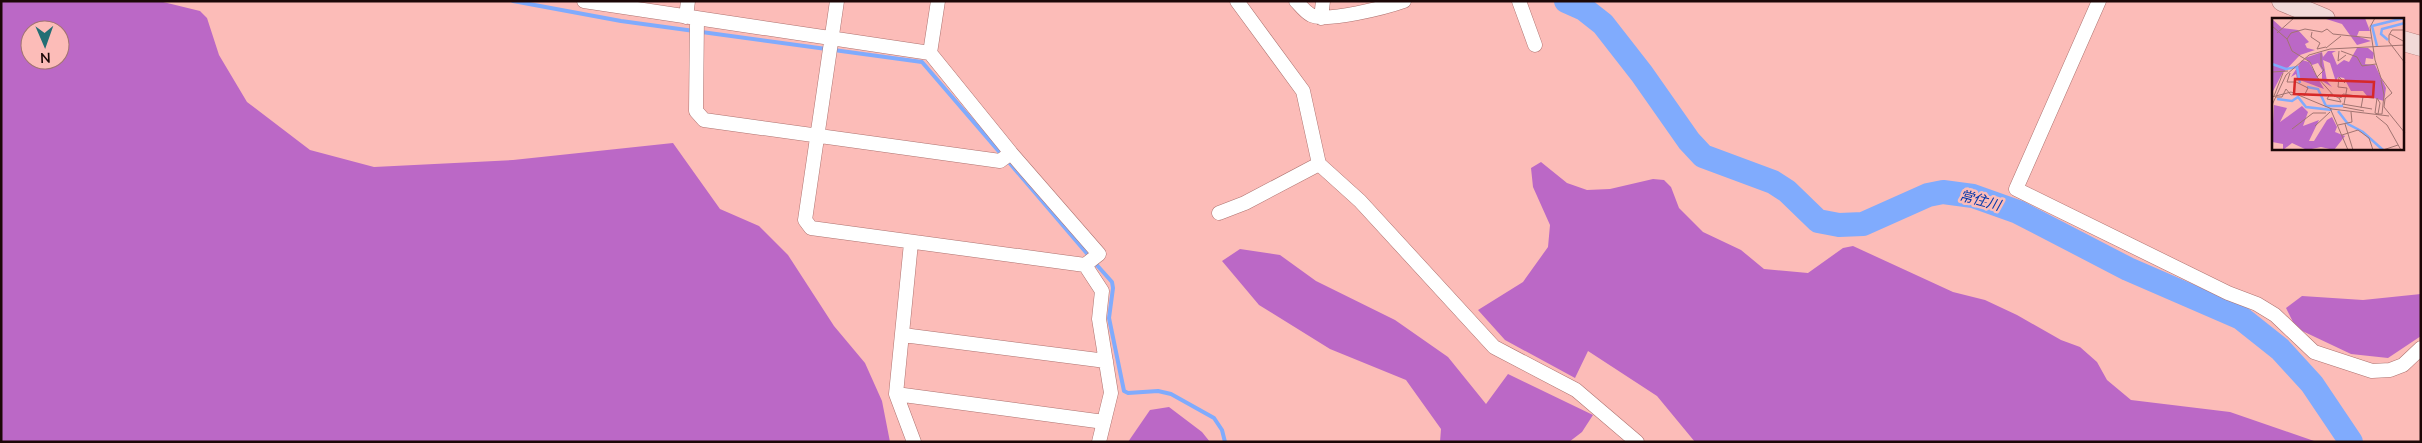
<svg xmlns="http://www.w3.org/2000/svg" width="2422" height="443" viewBox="0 0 2422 443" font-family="Mulish,'Noto Sans JP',sans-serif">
  <rect width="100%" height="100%" fill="#fcbcb8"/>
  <path fill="#bb68c6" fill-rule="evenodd" d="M 1,1 L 159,1 L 200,11 L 207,18 L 219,55 L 247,102 L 310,150 L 374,167 L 513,160 L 673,143 L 720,209 L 759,226 L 788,255 L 834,326 L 865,363 L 882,401 L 890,442 L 1,442 ZM 30,30 L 60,30 L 60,60 L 30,60 Z
    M 1541,162 L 1567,183 L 1587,190 L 1610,189 L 1653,179 L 1664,180 L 1671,187 L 1679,208 L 1703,232 L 1741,250 L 1764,269 L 1808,273 L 1843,248 L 1853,246 L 1953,292 L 1985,300 L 2017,315 L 2061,340 L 2080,347 L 2097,362 L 2107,380 L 2131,400 L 2230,412 L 2317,442 L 1695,442 L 1657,396 L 1588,351 L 1575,378 L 1505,340 L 1478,310 L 1523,282 L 1548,247 L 1550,225 L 1533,187 L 1531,168 Z
    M 1240,249 L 1280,255 L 1316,281 L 1395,320 L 1448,357 L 1486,404 L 1508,374 L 1593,415 L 1582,432 L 1569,442 L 1440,442 L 1441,429 L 1406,380 L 1330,349 L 1259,305 L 1222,261 Z
    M 2421,294 L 2421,336 L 2388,358 L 2351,354 L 2296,328 L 2286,308 L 2302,296 L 2363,300 Z
    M 1169,407 L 1202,432 L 1210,442 L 1128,442 L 1150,410 Z"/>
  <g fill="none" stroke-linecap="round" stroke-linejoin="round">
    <path stroke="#80abfd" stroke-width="4" d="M 513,1 L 621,21 L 922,62 L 1002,155
      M 1007,160 L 1090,257
      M 1095,263 L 1112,282 L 1113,288 L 1109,318 L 1124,391 L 1128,393 L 1158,391 L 1171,394 L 1214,418 L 1222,430 L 1225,442"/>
    <path stroke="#80abfd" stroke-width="24" d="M 1566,1 L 1584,9 L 1603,24 L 1642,74 L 1689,141 L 1703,156 L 1773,182 L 1787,191 L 1818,221 L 1839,225 L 1863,224 L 1928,195 L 1943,192 L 1973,196 L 2018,212 L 2128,269 L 2241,318 L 2280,349 L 2312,384 L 2351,442"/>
    <g stroke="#ae7370" stroke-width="15">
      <path id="minor" d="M 584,1 L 930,53 L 938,1
        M 837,1 L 805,220 L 811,228 L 1085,265 L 1102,291 L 1099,319 L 1111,393 L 1099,442
        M 1237,1 L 1303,91 L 1319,164 L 1360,201 L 1494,347 L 1576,390 L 1637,442
        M 1296,1 C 1300,5 1305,12 1311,15 C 1326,23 1387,7 1404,1
        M 1519,1 L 1535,45
        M 2099,1 L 2016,189 L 2228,293 L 2257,304 L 2275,315 L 2314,352 L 2372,371 L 2390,370 L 2403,365 L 2421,348
        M 686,17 L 688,1
        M 697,18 L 696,111 L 704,120 L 1000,161 L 1011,153
        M 1321,18 L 1323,1
        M 930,53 L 1011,153 L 1099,254 L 1085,265
        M 1219,213 L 1245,203 L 1319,164
        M 911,243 L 896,394 L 1104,422
        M 903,335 L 1106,361
        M 896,394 L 914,442"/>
    </g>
    <g stroke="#ae7370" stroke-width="21">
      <path id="secondary" d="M 2282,1 L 2325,19
        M 2403,41 L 2421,46"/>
    </g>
    <use href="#minor" stroke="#fff" stroke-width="14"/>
    <use href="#secondary" stroke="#f2d9d8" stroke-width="20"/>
  </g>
  <g text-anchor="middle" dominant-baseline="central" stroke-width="5" stroke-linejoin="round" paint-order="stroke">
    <g font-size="14" font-style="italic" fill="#0236aa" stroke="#fcbcb8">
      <text transform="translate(1980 200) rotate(15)">常住川</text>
    </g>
  </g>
  <g transform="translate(2272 18)">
    <rect width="132" height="132" fill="#fcbcb8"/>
    <path d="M 51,0 L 93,0 L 98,13 L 87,13 L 85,18 L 99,23 L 85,27 L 70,6 ZM 0,1 L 10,10 L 26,12 L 37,24 L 33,26 L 35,30 L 43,32 L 28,37 L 10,56 L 0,75 ZM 85,30 L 96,30 L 102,35 L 101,41 L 94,40 L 93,46 L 103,47 L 114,70 L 112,83 L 95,78 L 91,73 L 79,73 L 72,60 L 66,59 L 64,64 L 58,45 L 51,42 L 55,63 L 60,69 L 50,63 L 50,52 L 46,45 L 40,47 L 33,40 L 50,34 L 51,39 L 56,33 L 64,33 L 60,35 L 65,47 L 72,42 L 77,44 ZM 30,42 L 37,44 L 52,71 L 25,61 L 24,56 L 19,59 ZM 2,87 L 15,90 L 8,104 L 30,88 L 36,94 L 31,108 L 47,102 L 37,123 L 42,123 L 55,102 L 60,99 L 65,109 L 63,114 L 73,118 L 62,132 L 49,129 L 35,132 L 20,125 L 11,132 L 11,126 L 0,124 Z" fill="#bb68c6"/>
    <path fill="none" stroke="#80abfd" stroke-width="2.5" d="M 116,22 L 109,16 L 110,11 L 133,5M 105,28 L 100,8 L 132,0M 0,46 L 14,51 L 25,49 L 28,65M 35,69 L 46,71 L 54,88 L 71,88M 5,81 L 20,83 L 26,79 L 34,89 L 60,92M 66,93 L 76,106 L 91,114 L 111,132"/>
    <path fill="none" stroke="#a27471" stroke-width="1" d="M 103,0 L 98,9 L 103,42 L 109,60 L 120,75 L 113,81 L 112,89 L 133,115M 0,8 L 15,21 L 20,33 L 38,44 L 45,59 L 63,79M 133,12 L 120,12 L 117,17 L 117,24 L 133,45M 40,14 L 39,19 L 48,25 L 45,31 L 54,29M 5,15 L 22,0M 118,16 L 133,24M 15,21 L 19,15 L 33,11 L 50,14 L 55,11 L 61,16 L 99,20M 54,30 L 69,18M 67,33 L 66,43 L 74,37M 69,33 L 85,39 L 90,48 L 104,46M 0,54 L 16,53M 18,55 L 15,64 L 24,64 L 36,70 L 32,78M 45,59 L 52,52 L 49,48 L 49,35M 2,78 L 11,55M 0,79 L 19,74 L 60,91 L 117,98M 4,79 L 10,79 L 14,71 L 19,77 L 24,76M 70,79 L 71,76 L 91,79M 67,80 L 58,76 L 55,81 L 69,84 L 67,80 L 70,79M 70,86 L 100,91M 72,86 L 75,70 L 66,69 L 67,59 L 73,65M 0,87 L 14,57 L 37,37 L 58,31 L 133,27M 71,89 L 92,93M 58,90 L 76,132M 89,90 L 91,79 L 102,80M 106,97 L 106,96 L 108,85 L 105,80 L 103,95 L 106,96 L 110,96 L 112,77 L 109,62M 104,98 L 115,107 L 129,132M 73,106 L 81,132M 66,107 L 80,104 L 79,94M 43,108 L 58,94M 20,111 L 41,95 L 54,95M 70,117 L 86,112 L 97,120 L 101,132M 111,132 L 126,127"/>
    <path fill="#d62828" fill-opacity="0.15" stroke="#d62828" stroke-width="2.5" d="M 23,61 L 102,64 L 101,79 L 22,76 Z"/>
    <rect width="132" height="132" fill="none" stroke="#1c0707" stroke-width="2.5"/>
  </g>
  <rect width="2422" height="443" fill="none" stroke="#1c0707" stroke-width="5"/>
  <g transform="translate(45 45) rotate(178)"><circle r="24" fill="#fcbcb8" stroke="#a27471"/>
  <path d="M0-4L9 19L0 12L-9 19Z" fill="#236e74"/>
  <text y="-8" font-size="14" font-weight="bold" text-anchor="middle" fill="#1c0707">N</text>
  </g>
</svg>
